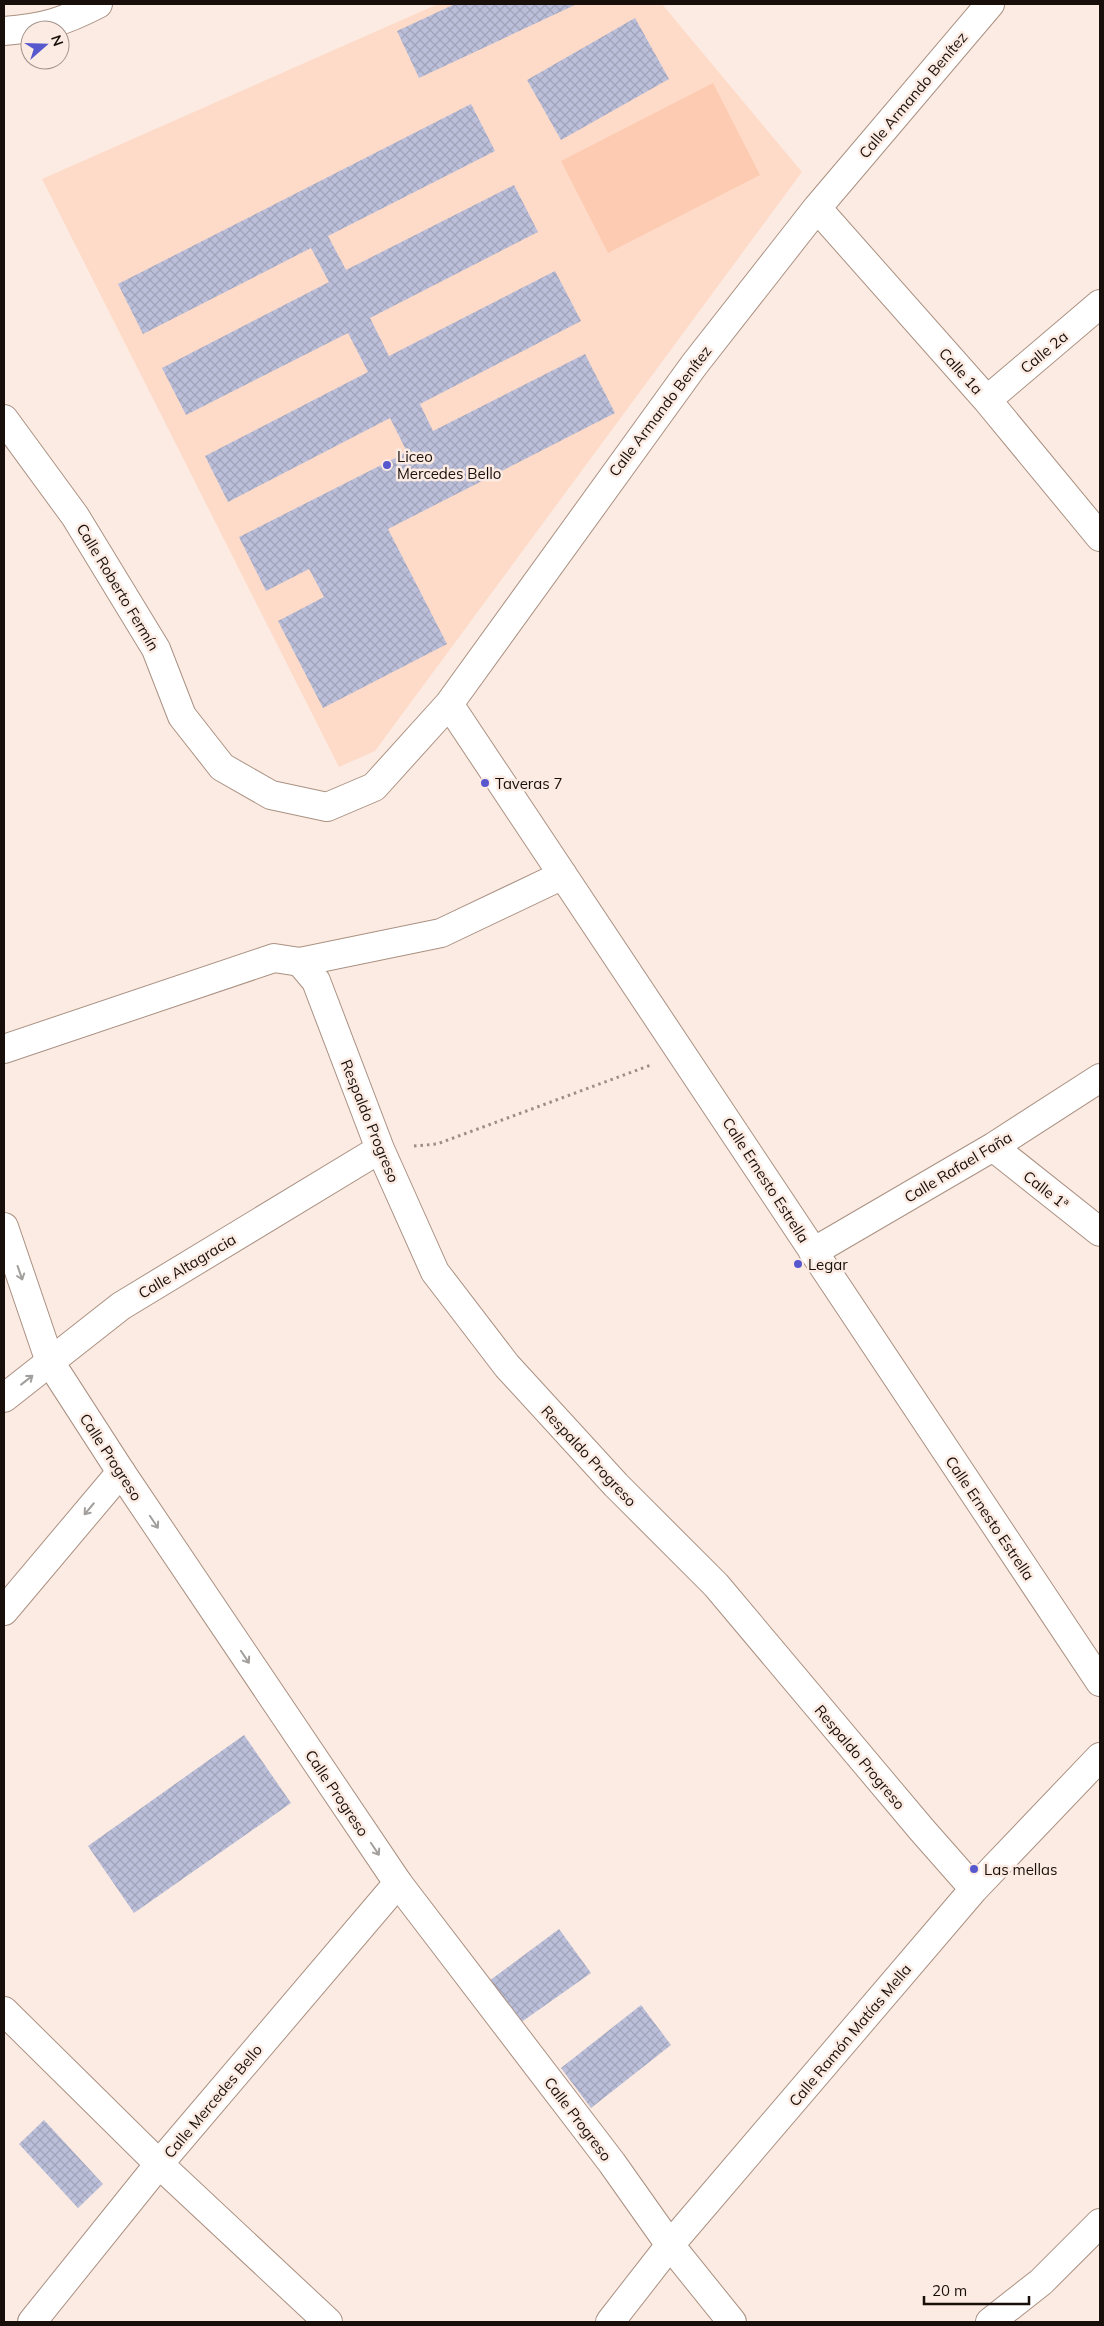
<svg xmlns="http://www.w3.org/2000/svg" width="1104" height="2326" viewBox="0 0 1104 2326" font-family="Mulish,sans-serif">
  <defs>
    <pattern id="building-cross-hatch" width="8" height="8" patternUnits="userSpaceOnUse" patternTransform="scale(1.25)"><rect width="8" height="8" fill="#bbbfd9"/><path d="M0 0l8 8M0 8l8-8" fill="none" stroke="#a0a3b9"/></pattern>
  </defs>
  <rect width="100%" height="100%" fill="#fcebe2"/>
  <path fill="#fedbc9" d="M 438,4 L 662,4 L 802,172 L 375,751 L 339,767 L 42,179 Z"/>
  <path fill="#fdcbb1" d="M 713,83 L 760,175 L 608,253 L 561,161 Z"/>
  <path fill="url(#building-cross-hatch)" d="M 455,4 L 577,4 L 419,78 L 397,31 Z
    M 635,18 L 669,79 L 561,140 L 527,80 Z
    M 471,104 L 495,151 L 328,236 L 346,270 L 514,185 L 538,232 L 370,318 L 389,356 L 555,271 L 581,321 L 420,404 L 433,431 L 585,354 L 615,413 L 388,529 L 447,644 L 323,708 L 278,621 L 324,597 L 309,569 L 266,591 L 239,537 L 407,452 L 390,418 L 228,502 L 205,456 L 368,372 L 348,333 L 186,415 L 162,368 L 329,282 L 311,248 L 143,334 L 118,284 Z
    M 244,1735 L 291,1803 L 134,1913 L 88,1846 Z
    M 559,1929 L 591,1973 L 520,2023 L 489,1981 Z
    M 641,2005 L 671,2045 L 591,2108 L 561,2068 Z
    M 44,2120 L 103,2184 L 78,2208 L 19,2144 Z"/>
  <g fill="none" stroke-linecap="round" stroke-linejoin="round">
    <g stroke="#aa9183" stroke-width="30">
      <path id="minor" d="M 4,31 C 43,28 63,22 98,4
        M 817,208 L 987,400 L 1100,537
        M 987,400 L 1100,304
        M 4,419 L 75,516 L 156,649 L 182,716 L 222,767 L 271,795 L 327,807 L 374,787 L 449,704 L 694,365 L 817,208 L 990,4
        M 449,704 L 1100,1682
        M 300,962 L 316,981 L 380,1149 L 435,1272 L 507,1366 L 616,1485 L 716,1585 L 922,1830 L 974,1889
        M 4,1049 L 274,958 L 300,962 L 441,933 L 563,875
        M 993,1147 L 1100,1232
        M 813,1252 L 993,1147 L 1100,1078
        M 4,1398 L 121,1306 L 380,1149
        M 4,1611 L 121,1472
        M 4,2011 L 159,2164 L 328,2322
        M 32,2322 L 159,2164 L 398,1883
        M 610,2322 L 670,2245 L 974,1889 L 1100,1757
        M 990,2322 L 1041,2282 L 1100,2223"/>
    </g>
    <g stroke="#aa9183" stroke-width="30">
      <path id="tertiary" d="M 4,1227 L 50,1362 L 121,1472 L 398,1883 L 612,2163 L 670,2245 L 732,2322"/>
    </g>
    <path stroke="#9c8e87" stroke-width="3" stroke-dasharray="2.5 4" stroke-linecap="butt" d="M 414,1146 L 437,1144 L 651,1065"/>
    <use href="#minor" stroke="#fff" stroke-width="28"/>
    <use href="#tertiary" stroke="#fff" stroke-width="28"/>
  </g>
  <defs><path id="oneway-shaft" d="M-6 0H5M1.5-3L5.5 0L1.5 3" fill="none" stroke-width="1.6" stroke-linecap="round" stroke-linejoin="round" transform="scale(1.25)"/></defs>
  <g stroke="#a39f9d">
    <use href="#oneway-shaft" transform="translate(20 1273) rotate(71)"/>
    <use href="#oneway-shaft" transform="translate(27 1380) rotate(-38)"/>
    <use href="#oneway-shaft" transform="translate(89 1509) rotate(130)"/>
    <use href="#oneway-shaft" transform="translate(154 1522) rotate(56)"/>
    <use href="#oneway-shaft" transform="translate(245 1657) rotate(56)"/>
    <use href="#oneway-shaft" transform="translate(375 1849) rotate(56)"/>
  </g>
  <g fill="#5757ce" stroke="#fcebe2" stroke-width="2">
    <circle cx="387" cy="465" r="5"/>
    <circle cx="485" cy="783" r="5"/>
    <circle cx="798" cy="1264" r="5"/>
    <circle cx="974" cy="1869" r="5"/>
  </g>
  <g text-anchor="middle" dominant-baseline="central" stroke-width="5" stroke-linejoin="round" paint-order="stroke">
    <g font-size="15" fill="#180f0a" stroke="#fcebe2">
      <text transform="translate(913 95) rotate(-50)">Calle Armando Benítez</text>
      <text transform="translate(1044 352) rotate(-40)">Calle 2a</text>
      <text transform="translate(961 371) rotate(48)">Calle 1a</text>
      <text transform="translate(660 411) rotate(-53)">Calle Armando Benítez</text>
      <text transform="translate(118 587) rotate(59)">Calle Roberto Fermín</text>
      <text transform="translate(370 1121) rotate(68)">Respaldo Progreso</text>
      <text transform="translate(958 1167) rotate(-31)">Calle Rafael Faña</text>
      <text transform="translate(766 1180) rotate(57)">Calle Ernesto Estrella</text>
      <text transform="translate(1046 1190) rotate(38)">Calle 1ª</text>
      <text transform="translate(187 1266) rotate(-31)">Calle Altagracia</text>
      <text transform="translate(589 1456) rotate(47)">Respaldo Progreso</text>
      <text transform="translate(111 1457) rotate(57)">Calle Progreso</text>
      <text transform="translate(990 1518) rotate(56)">Calle Ernesto Estrella</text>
      <text transform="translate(860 1757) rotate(50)">Respaldo Progreso</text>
      <text transform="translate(337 1793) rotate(56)">Calle Progreso</text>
      <text transform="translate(850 2035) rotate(-50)">Calle Ramón Matías Mella</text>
      <text transform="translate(213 2101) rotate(-50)">Calle Mercedes Bello</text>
      <text transform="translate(578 2119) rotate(53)">Calle Progreso</text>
    </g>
    <g font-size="15" fill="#180f0a" stroke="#fcebe2" text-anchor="start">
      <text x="397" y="456">Liceo<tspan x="397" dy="17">Mercedes Bello</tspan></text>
      <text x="495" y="783">Taveras 7</text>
      <text x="808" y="1264">Legar</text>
      <text x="984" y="1869">Las mellas</text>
    </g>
  </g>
  <rect width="1104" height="2326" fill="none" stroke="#180f0a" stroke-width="10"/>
  <g transform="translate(45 45) rotate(70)"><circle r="24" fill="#fcebe2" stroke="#a1938c"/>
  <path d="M0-4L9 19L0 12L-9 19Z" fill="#5757ce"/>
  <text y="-8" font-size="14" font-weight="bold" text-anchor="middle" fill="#180f0a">N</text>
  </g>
  <path d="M924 2296v8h105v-8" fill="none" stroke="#180f0a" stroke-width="2.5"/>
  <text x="932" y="2296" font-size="15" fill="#180f0a" stroke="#fcebe2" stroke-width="4" paint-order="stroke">20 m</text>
</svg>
